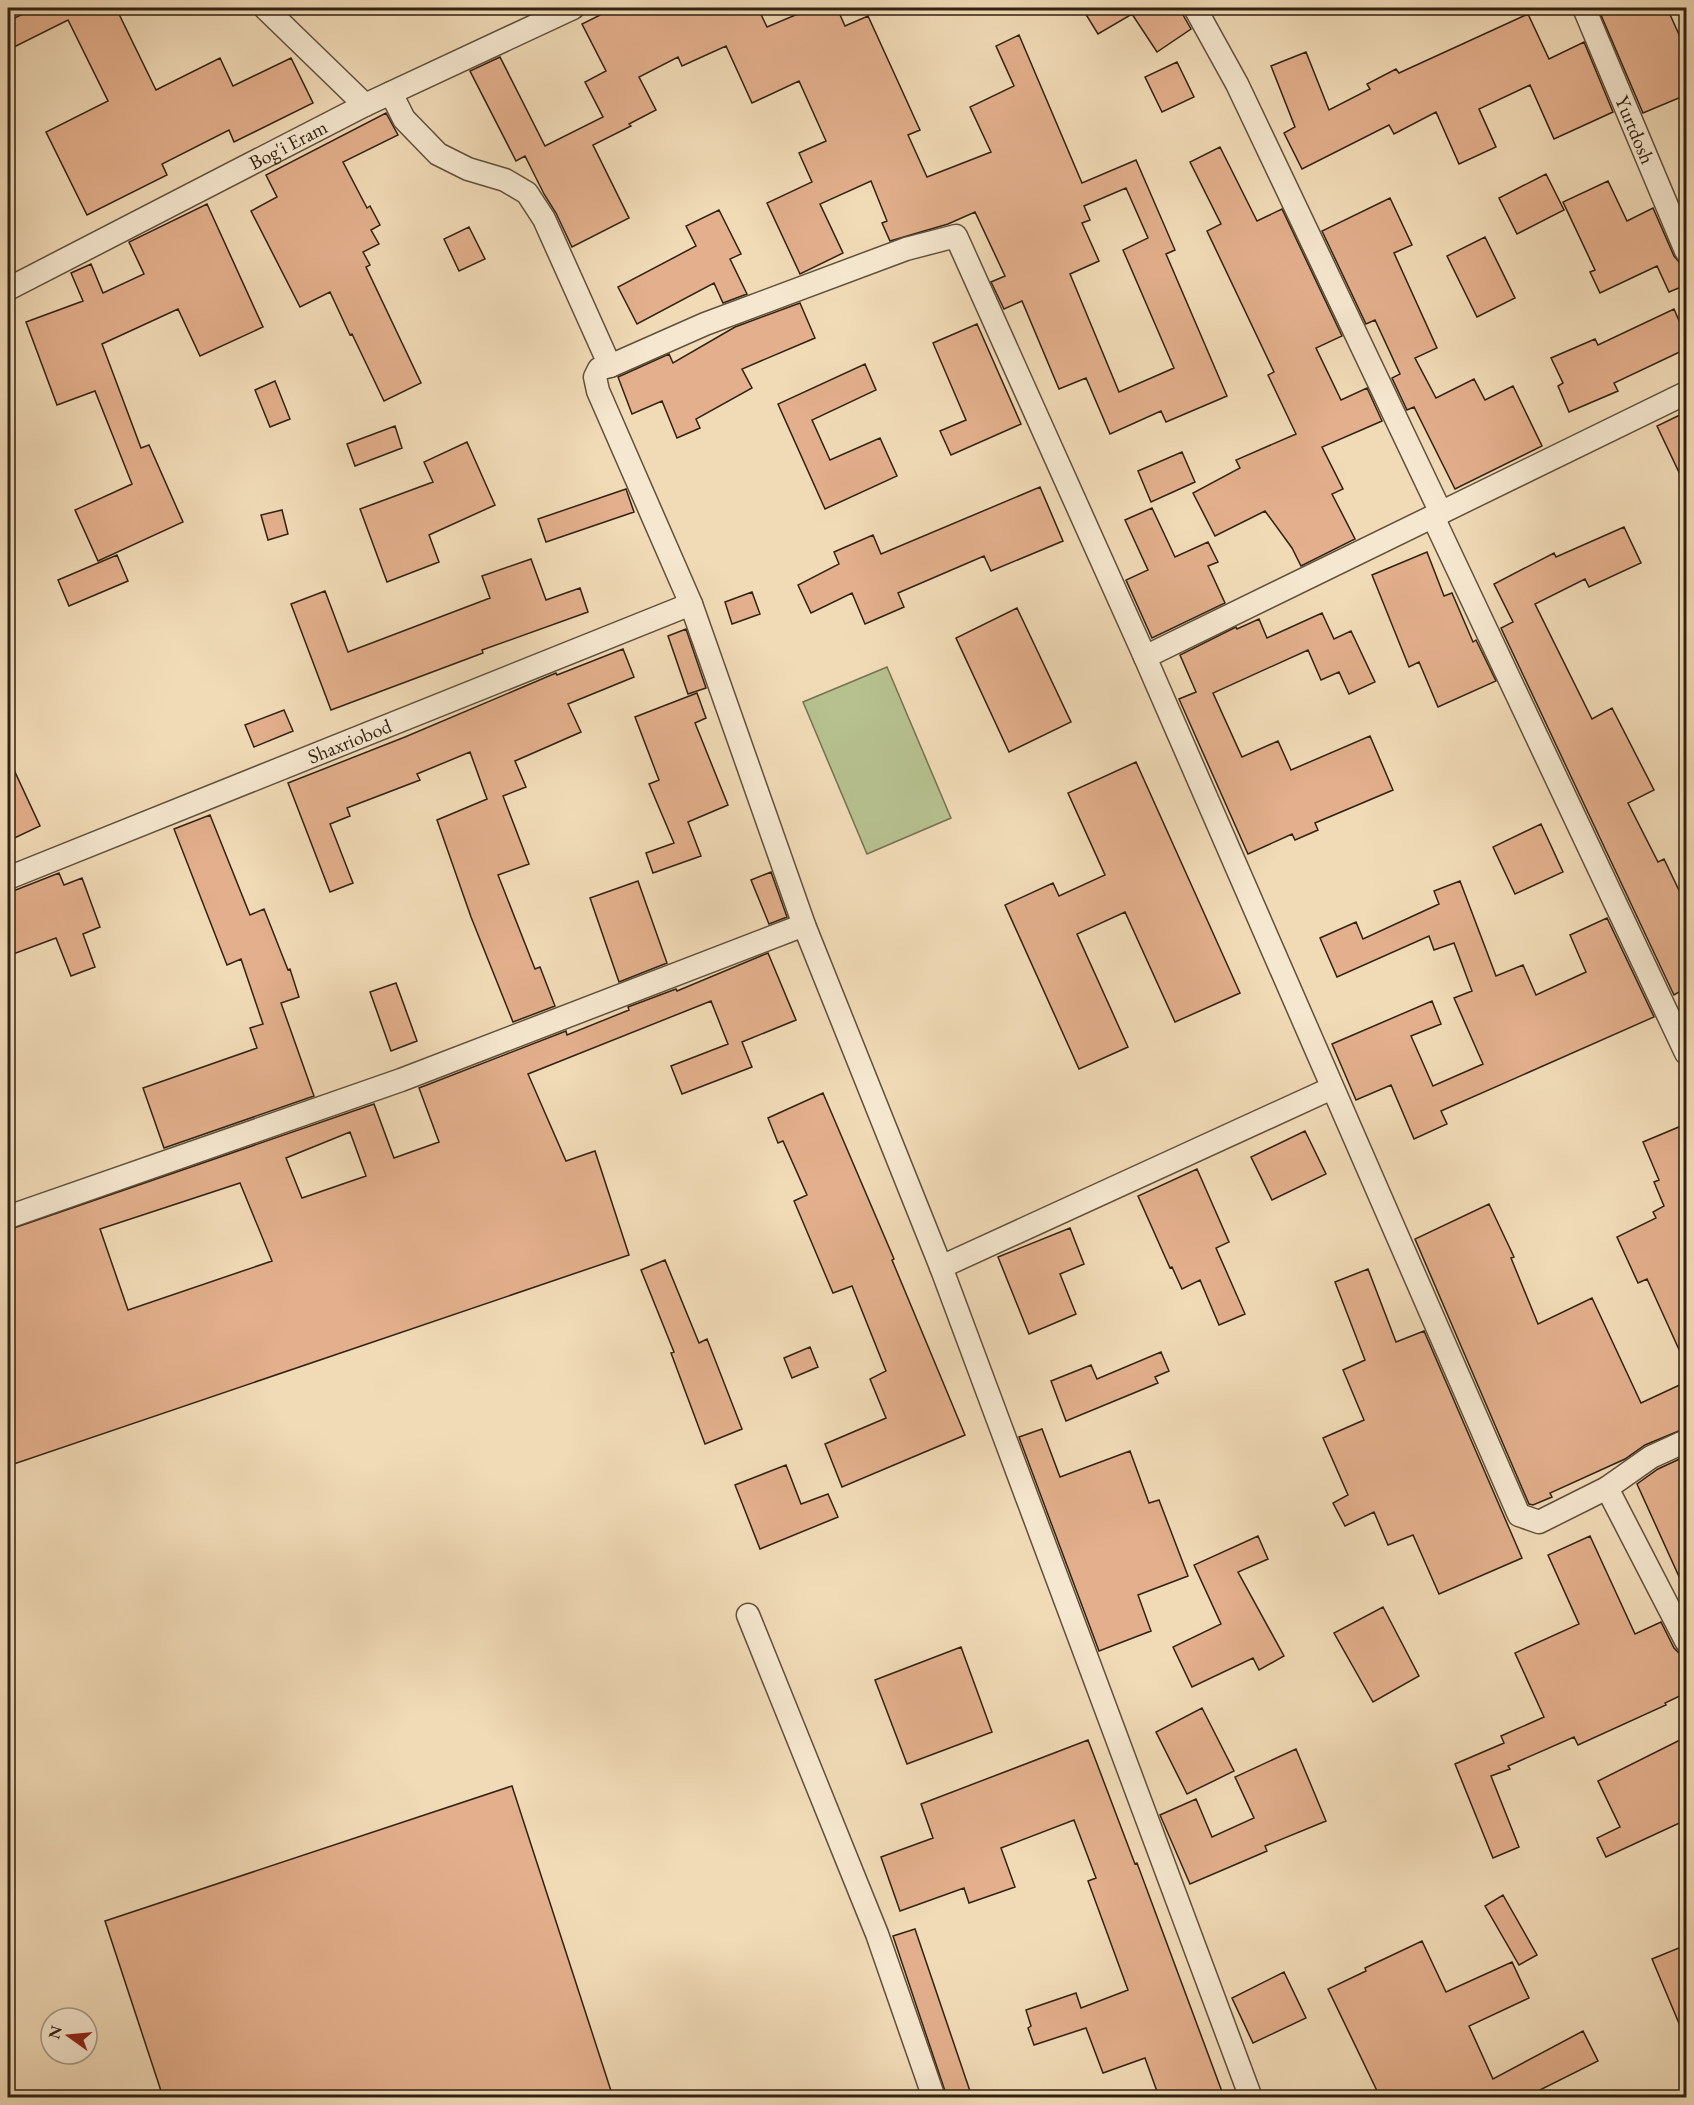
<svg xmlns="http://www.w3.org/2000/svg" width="1694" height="2105" viewBox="0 0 1694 2105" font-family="'EB Garamond',serif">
  <rect width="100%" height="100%" fill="#f1dbb7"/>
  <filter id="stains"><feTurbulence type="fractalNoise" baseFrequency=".00333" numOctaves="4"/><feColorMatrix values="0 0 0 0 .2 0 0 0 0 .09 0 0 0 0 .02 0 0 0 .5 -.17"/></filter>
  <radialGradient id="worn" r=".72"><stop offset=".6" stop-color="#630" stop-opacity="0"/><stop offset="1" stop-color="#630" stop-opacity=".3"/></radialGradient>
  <path fill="#b7c190" stroke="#747251" stroke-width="1.5" d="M 887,667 L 951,818 L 867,854 L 803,702 Z"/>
  <path fill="#e3af8c" stroke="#302212" stroke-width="1.5" fill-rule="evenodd" d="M 36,8 L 116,8 L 156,90 L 220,58 L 233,86 L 291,58 L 313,103 L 234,142 L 229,130 L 162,164 L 167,175 L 87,215 L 46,132 L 108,101 L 68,20 L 8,50 L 8,21 Z
    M 614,8 L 758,8 L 767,27 L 812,8 L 837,8 L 845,26 L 868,16 L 920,130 L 908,135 L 927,177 L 991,152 L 970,107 L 1014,86 L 996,46 L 1019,35 L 1082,183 L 1136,160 L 1175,250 L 1166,254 L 1227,396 L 1166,422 L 1161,411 L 1110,434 L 1086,378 L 1059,389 L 1022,301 L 1004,309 L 991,282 L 1005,276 L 975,212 L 948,224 L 890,241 L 882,223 L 887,221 L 871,181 L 820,204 L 843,253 L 800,274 L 767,203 L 812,182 L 799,153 L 826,141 L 799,81 L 752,103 L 726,46 L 682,66 L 678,57 L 639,77 L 656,110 L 629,124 L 631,126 L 593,145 L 629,218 L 572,247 L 556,213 L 544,194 L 525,156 L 516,161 L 470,71 L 500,57 L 545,146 L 603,117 L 585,82 L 606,71 L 582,24 ZM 1126,188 L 1148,238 L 1123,250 L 1174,368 L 1119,392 L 1070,274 L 1099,261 L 1082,223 L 1090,220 L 1084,206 Z
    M 1082,8 L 1179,8 L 1191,29 L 1157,52 L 1132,14 L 1098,34 Z
    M 1598,8 L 1667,8 L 1686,50 L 1686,95 L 1643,113 Z
    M 1528,14 L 1549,59 L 1584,42 L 1613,112 L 1554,139 L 1530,85 L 1479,109 L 1496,147 L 1459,164 L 1436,112 L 1394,134 L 1389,125 L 1302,169 L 1284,133 L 1295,127 L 1271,66 L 1306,52 L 1329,110 L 1370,89 L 1367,84 L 1396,69 L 1399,73 Z
    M 1177,62 L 1194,97 L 1162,112 L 1145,77 Z
    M 386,113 L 398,135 L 343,162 L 367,208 L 370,206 L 380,225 L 371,230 L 379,244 L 363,252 L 370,265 L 366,267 L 421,383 L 384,401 L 352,334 L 350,335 L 330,292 L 300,307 L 251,211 L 277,197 L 266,175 Z
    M 1220,147 L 1257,221 L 1282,209 L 1342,336 L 1316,348 L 1341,400 L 1367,388 L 1382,421 L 1322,447 L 1343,489 L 1332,494 L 1355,539 L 1301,566 L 1292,548 L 1265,511 L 1215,536 L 1193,493 L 1240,468 L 1236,460 L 1296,434 L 1268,375 L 1274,372 L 1207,231 L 1221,224 L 1190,162 Z
    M 1546,174 L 1564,210 L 1517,234 L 1499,198 Z
    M 1608,181 L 1627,221 L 1653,208 L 1674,256 L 1680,263 L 1686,277 L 1686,285 L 1669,292 L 1657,266 L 1600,293 L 1590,272 L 1595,270 L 1563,202 Z
    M 1390,198 L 1412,245 L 1394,253 L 1437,348 L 1415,358 L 1436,398 L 1474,379 L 1485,400 L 1513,386 L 1542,446 L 1455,489 L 1414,407 L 1407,410 L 1392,378 L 1400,374 L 1375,320 L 1366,324 L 1322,231 Z
    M 207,204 L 263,327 L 200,356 L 178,309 L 102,344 L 141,448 L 149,445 L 183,522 L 98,561 L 75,510 L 132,484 L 95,391 L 57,405 L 26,322 L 83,301 L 71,273 L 91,264 L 103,293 L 144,274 L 129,242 Z
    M 719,210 L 741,254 L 730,259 L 747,294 L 723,303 L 714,283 L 637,324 L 618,287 L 696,246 L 686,226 Z
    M 469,227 L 485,259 L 459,271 L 444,239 Z
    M 1485,237 L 1515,298 L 1477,317 L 1447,256 Z
    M 800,303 L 815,338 L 742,369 L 752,388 L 696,419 L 700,428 L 677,438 L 662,401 L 632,414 L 618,377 L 669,354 L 673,363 L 735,327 Z
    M 1674,309 L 1686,337 L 1686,349 L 1614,383 L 1618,391 L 1569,412 L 1558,386 L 1563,383 L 1551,358 L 1595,339 L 1598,345 Z
    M 977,324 L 1021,424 L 951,455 L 940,431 L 966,420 L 933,343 Z
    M 865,364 L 876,390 L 812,420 L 830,460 L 880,438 L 897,476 L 825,509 L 778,404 Z
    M 275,381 L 290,419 L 270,427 L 255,390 Z
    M 1686,412 L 1686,487 L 1657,426 Z
    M 395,426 L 402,448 L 355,466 L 347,444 Z
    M 467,442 L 495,505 L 429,535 L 439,562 L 387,582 L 360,509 L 433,482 L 424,462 Z
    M 1182,452 L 1195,482 L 1151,502 L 1138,471 Z
    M 1040,487 L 1063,541 L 991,571 L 984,556 L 898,593 L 904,607 L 865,624 L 852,593 L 811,613 L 798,585 L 839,564 L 834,552 L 873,535 L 881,554 Z
    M 626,489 L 634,512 L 546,542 L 538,519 Z
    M 1152,508 L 1175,557 L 1208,542 L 1218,562 L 1208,566 L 1225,603 L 1152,638 L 1126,580 L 1148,570 L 1125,520 Z
    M 282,510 L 288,534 L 268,540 L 261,515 Z
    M 1624,527 L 1641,563 L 1589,587 L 1585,579 L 1535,604 L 1592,719 L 1612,708 L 1654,790 L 1628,803 L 1658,862 L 1664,859 L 1686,905 L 1686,988 L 1674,995 L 1501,628 L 1513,622 L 1494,584 L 1554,553 L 1556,557 Z
    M 1427,552 L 1444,596 L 1452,593 L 1473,642 L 1476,640 L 1496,681 L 1438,707 L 1419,662 L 1409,667 L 1372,575 Z
    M 117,555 L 128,581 L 69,606 L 58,580 Z
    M 531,559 L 546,600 L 580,588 L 588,612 L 482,650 L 483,653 L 331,710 L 291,604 L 325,591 L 348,652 L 490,598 L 482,576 Z
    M 752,592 L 760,614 L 732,624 L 725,602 Z
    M 1017,608 L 1071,722 L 1009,752 L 956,638 Z
    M 1322,613 L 1334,639 L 1351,631 L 1375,682 L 1349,694 L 1339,672 L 1321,680 L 1308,650 L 1213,693 L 1242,757 L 1278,741 L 1291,770 L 1370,736 L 1393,790 L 1315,823 L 1318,830 L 1295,840 L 1292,834 L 1248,854 L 1179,699 L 1196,692 L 1180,655 L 1236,627 L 1237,629 L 1259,619 L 1267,638 Z
    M 686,629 L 706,688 L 688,694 L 668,636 Z
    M 623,649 L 634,677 L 568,704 L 581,732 L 515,761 L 526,787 L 503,796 L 529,864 L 498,875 L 535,969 L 540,967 L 555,1006 L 513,1022 L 471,917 L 437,820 L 487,799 L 470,752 L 417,774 L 420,780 L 347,808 L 350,816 L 330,824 L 353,883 L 330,892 L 288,783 L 405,737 L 556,673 L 557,675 Z
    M 697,693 L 706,718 L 695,723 L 728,805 L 688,822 L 701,856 L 653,873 L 646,853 L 674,843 L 649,784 L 659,780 L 635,717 Z
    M 284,710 L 293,731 L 254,747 L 245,725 Z
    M 8,757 L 40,826 L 8,841 Z
    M 1136,762 L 1240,993 L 1175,1022 L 1125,912 L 1077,934 L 1128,1047 L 1079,1069 L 1005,905 L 1053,883 L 1059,896 L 1105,875 L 1068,793 Z
    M 210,815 L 250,915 L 264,909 L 288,970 L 290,969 L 299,997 L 281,1003 L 314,1096 L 164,1148 L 143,1088 L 257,1048 L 250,1028 L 263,1024 L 241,959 L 227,965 L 174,829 Z
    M 1541,824 L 1563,872 L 1515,894 L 1493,847 Z
    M 771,872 L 787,917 L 769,924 L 751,880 Z
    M 59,873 L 64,885 L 82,878 L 100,927 L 83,934 L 95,967 L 71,976 L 56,938 L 8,956 L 8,893 Z
    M 638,881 L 667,963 L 619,982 L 590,898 Z
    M 1460,881 L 1496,976 L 1523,965 L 1536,995 L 1586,972 L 1570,935 L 1607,918 L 1654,1017 L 1441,1111 L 1447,1124 L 1414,1139 L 1391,1085 L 1356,1100 L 1332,1044 L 1432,1001 L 1441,1024 L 1411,1036 L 1433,1086 L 1483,1064 L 1454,998 L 1472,991 L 1454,943 L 1434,950 L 1429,936 L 1337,977 L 1320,938 L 1356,922 L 1363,939 L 1439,904 L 1434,891 Z
    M 768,953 L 796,1020 L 742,1042 L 752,1067 L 682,1094 L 671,1066 L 728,1044 L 711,1001 L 528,1074 L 566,1161 L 595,1151 L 629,1255 L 8,1466 L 8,1230 L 374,1104 L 394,1158 L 439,1142 L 419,1088 L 566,1031 L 567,1035 L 629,1010 L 628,1007 L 676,989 L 677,991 ZM 350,1132 L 366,1176 L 302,1198 L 286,1158 ZM 240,1183 L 272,1261 L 128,1310 L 100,1229 Z
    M 396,983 L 417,1041 L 391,1051 L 370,992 Z
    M 823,1093 L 894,1259 L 892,1260 L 965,1435 L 842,1487 L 825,1444 L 886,1418 L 870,1379 L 886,1371 L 852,1286 L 833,1293 L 794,1201 L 807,1195 L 783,1141 L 778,1143 L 768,1118 Z
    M 1686,1124 L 1686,1365 L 1647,1279 L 1638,1283 L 1617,1237 L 1656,1218 L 1653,1212 L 1664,1206 L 1654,1182 L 1659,1180 L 1643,1142 Z
    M 1305,1131 L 1326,1174 L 1272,1200 L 1251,1157 Z
    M 1197,1169 L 1229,1242 L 1216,1248 L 1245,1314 L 1219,1325 L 1200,1280 L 1182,1289 L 1172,1267 L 1170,1268 L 1138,1196 Z
    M 1489,1204 L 1514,1257 L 1511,1258 L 1538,1324 L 1592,1298 L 1641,1403 L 1686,1382 L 1686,1428 L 1645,1445 L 1625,1459 L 1550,1493 L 1552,1497 L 1533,1505 L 1529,1504 L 1415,1239 Z
    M 1070,1228 L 1084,1264 L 1060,1274 L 1076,1314 L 1029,1334 L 998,1257 Z
    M 665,1260 L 699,1343 L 707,1339 L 742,1429 L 705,1444 L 671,1353 L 674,1352 L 641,1270 Z
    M 1368,1269 L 1396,1342 L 1424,1331 L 1522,1558 L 1439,1594 L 1413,1535 L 1388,1545 L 1374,1512 L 1345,1526 L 1333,1503 L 1348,1495 L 1323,1438 L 1364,1420 L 1343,1370 L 1365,1360 L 1335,1282 Z
    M 810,1347 L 818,1367 L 792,1378 L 784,1358 Z
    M 1161,1352 L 1169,1371 L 1155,1377 L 1158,1383 L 1066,1421 L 1051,1381 L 1091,1365 L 1097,1379 Z
    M 1042,1429 L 1060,1477 L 1130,1451 L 1149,1503 L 1159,1500 L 1188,1576 L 1138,1595 L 1151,1631 L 1099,1651 L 1019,1437 Z
    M 1686,1456 L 1686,1592 L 1637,1484 L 1658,1469 Z
    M 786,1465 L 801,1504 L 828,1494 L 838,1517 L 760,1549 L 735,1485 Z
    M 1258,1536 L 1268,1559 L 1238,1572 L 1284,1656 L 1259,1670 L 1253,1658 L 1192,1687 L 1173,1647 L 1221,1624 L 1194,1565 Z
    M 1590,1536 L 1635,1634 L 1661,1622 L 1674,1648 L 1679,1653 L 1686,1654 L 1686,1693 L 1665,1703 L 1666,1705 L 1578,1745 L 1574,1737 L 1508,1766 L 1510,1769 L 1491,1776 L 1519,1847 L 1493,1858 L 1455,1764 L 1504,1743 L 1501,1736 L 1544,1717 L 1515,1653 L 1579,1624 L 1548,1555 Z
    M 1383,1607 L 1419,1676 L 1373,1702 L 1334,1633 Z
    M 961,1647 L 992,1732 L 907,1764 L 875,1680 Z
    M 1202,1708 L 1234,1771 L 1187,1794 L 1156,1732 Z
    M 1686,1737 L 1686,1820 L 1606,1857 L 1597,1838 L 1620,1827 L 1598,1781 Z
    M 1088,1740 L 1135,1864 L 1137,1863 L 1224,2097 L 1159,2097 L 1145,2058 L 1103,2073 L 1086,2028 L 1034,2045 L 1028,2028 L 1031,2026 L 1026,2010 L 1076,1993 L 1081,2008 L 1128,1990 L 1088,1881 L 1096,1878 L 1074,1820 L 1001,1848 L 1015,1887 L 969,1903 L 964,1888 L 900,1911 L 881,1857 L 933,1838 L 921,1804 Z
    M 1296,1749 L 1326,1821 L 1265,1846 L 1267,1851 L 1190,1884 L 1160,1815 L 1196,1799 L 1212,1837 L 1254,1818 L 1235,1777 Z
    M 512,1786 L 613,2097 L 163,2097 L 105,1921 Z
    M 1503,1895 L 1537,1955 L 1519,1965 L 1485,1906 Z
    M 915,1929 L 972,2097 L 947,2097 L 893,1936 Z
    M 1422,1941 L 1446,1992 L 1512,1962 L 1529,1998 L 1469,2026 L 1493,2079 L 1583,2031 L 1598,2061 L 1526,2097 L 1380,2097 L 1328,1989 L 1366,1971 L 1365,1968 Z
    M 1686,1945 L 1686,2040 L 1652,1959 Z
    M 1284,1972 L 1306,2018 L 1253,2043 L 1232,1998 Z"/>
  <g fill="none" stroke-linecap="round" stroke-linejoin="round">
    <g stroke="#60503b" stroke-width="25">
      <g id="minor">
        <path d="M 265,8 L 365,105"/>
        <path d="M 1195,8 L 1237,84 L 1441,513"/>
        <path id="s1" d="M 1584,8 L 1686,251"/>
        <path d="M 391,93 L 404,119 L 438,154 L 468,169 L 505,180 L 527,193 L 544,219 L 610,366 L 599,369 L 595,377 L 598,391 L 691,604 L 804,925 L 941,1267 L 1251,2098"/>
        <path id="s2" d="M 8,289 L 365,105 L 573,8"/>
        <path d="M 610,366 L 705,324 L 906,249 L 956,236 L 1145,657 L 1519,1515 L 1539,1522 L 1607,1488 L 1686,1641"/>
        <path d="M 1433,517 L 1686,1053"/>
        <path d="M 1145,657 L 1686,393"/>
        <path id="s3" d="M 8,878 L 691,604"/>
        <path d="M 8,1217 L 401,1080 L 804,925"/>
        <path d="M 941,1267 L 1332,1088"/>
        <path d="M 1607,1488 L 1651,1457 L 1686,1441"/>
        <path d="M 748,1615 L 877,1934 L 934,2098"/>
      </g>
    </g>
    <use href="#minor" stroke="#f6e8d0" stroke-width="22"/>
  </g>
  <g text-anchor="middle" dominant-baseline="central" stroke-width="4.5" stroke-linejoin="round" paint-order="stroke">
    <g font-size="20" fill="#302212" stroke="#f6e8d0">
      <text stroke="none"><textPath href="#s1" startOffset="132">Yurtdosh</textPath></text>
      <text stroke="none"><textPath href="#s2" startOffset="315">Bog'i Eram</textPath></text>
      <text stroke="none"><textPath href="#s3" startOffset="368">Shaxriobod</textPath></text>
    </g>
  </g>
  <rect width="1694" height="2105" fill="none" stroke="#f1dbb7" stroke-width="30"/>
  <rect x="9" y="9" width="1676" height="2087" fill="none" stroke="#302212" stroke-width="3"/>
  <rect x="15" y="15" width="1664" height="2075" fill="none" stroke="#302212" stroke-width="1.5"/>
  <g transform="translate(69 2036) rotate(285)"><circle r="28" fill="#f6e8d0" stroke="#a79984" stroke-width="1.5"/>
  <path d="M0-4.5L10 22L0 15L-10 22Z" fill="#8f2418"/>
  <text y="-9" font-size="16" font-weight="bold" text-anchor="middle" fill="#302212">N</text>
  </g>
  <rect width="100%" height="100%" filter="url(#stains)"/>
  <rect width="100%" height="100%" fill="url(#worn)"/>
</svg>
